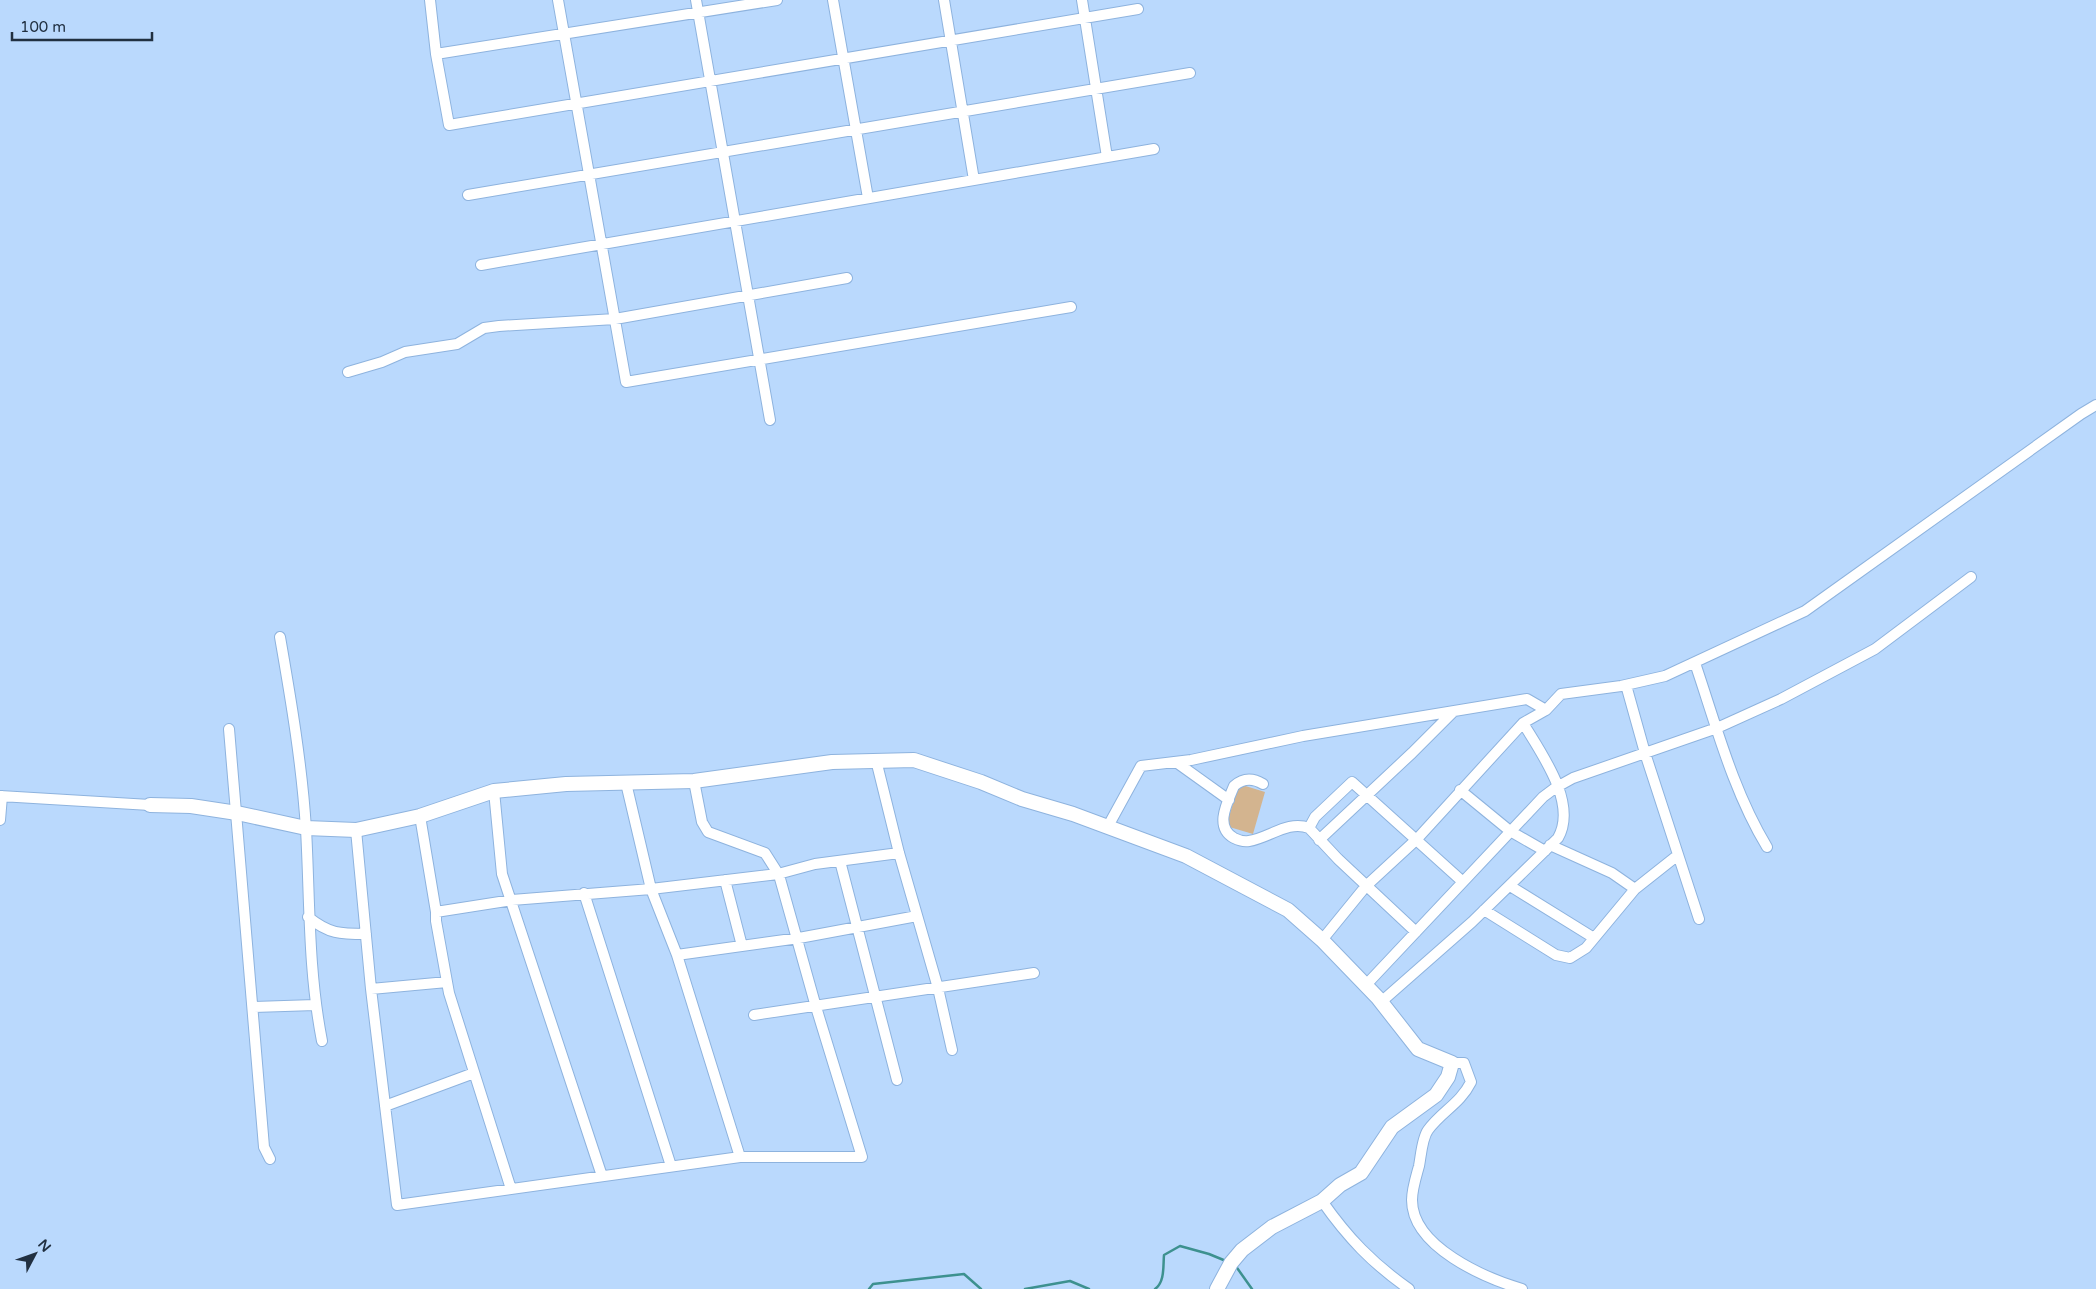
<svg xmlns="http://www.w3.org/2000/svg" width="2096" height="1289" viewBox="0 0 2096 1289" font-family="'Varela Round',sans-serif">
  <rect width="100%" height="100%" fill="#bad9fd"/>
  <path fill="#d3b48f" d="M 1239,784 L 1265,792 L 1253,834 L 1226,826 Z"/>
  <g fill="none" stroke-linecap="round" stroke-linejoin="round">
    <path stroke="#3d918f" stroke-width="2.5" d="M 1235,1265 L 1252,1289
      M 869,1289 L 873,1284 L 964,1274 L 981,1289
      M 1025,1289 L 1070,1281 L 1089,1289
      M 1155,1289 C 1165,1282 1163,1266 1164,1255 L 1180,1246 L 1209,1254 L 1226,1261"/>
    <g stroke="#8eb3de" stroke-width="12">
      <path id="minor" d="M 430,0 L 436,54 L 449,125 L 1138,9
        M 558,0 L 626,382 L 1071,307
        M 696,0 L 770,420
        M 833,0 L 868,198
        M 944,0 L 974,180
        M 1082,0 L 1107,157
        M 436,54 L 777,0
        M 468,195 L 1190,73
        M 481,265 L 1154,149
        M 348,372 L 382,362 L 405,352 L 457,344 L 484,328 L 499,326 L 615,319 L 847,278
        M 280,637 C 291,700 302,765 306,829 C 310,901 308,969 322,1041
        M 1695,663 C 1716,725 1733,791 1767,847
        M 1626,685 L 1645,753 L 1699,919
        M 229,729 L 264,1147 L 270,1159
        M 876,760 L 899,853 L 938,988 L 952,1050
        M 1176,762 L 1229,800
        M 626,783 L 651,889 L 677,955 L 740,1157
        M 1263,784 C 1253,778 1243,778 1234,786 C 1227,803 1214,827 1234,838 C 1238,840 1244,842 1249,841 C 1269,838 1288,820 1309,828
        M 1460,790 L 1510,831 L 1545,851
        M 494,791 L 502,874 L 602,1176
        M 0,796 L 150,805
        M 420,816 L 436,912 L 436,921 L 449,993 L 511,1189
        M 0,820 L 2,796
        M 1107,828 L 1141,766 L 1191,760 L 1303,736 L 1527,699 L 1546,710 L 1561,694 L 1621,686 L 1665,676 L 1805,611 L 2081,414 L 2096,405
        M 356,830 L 371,989 L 397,1205 L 740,1157 L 862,1157 L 816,1007 L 779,875 L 765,853 L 708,832 L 702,822 L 694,781
        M 1319,840 L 1412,753 L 1454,711
        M 1550,845 L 1612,873 L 1635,889
        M 840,861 L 897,1080
        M 725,880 L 742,946
        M 1510,886 L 1594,938
        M 584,893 L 671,1166
        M 1484,910 L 1556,955 L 1570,958 L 1586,948 L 1635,889 L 1678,855
        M 436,912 L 512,900 L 651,889 L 778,874 L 815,864 L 899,853
        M 308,917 C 329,934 340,934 366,934
        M 1416,932 L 1338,859 L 1309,828 L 1315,817 L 1352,782 L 1463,882
        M 1322,940 L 1366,886 L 1417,839 L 1523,723 L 1546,710
        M 677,955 L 799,938 L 917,916
        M 1365,986 L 1543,797 L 1555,788 L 1573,778 L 1717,728 L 1781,699 L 1875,649 L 1971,577
        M 371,989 L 447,982
        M 1381,1002 L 1472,922 L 1558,838 C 1578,803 1541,753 1523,723
        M 253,1007 L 315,1005
        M 754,1015 L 1034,973
        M 1452,1063 L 1464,1063 L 1471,1082 C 1460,1104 1442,1111 1428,1130 C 1422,1138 1421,1156 1419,1166 C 1416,1177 1412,1189 1412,1200 C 1412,1247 1485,1278 1522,1289
        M 385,1106 L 474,1073
        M 1322,1201 C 1348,1238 1372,1263 1409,1289"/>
    </g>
    <g stroke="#8eb3de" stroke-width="16">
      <path id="tertiary" d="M 150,805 L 191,806 L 237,813 L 306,828 L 356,830 L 420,816 L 494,791 L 566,784 L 694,781 L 832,762 L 914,760 L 981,782 L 1022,799 L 1073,814 L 1186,856 L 1288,910 L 1322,940 L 1378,998 L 1418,1049 L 1452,1063 L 1448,1077 L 1436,1095 L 1392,1127 L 1361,1173 L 1340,1185 L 1322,1201 L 1272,1227 L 1242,1250 L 1231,1263 L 1217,1289"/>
    </g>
    <use href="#minor" stroke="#fff" stroke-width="10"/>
    <use href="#tertiary" stroke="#fff" stroke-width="14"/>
  </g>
  <g transform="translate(35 1254) rotate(49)" stroke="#bad9fd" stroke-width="4" paint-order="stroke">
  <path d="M0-4L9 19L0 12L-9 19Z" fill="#213041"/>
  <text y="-8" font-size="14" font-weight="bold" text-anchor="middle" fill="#213041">N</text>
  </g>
  <path d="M12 32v8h140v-8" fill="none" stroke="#213041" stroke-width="2.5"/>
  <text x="20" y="32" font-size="15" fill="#213041" stroke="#bad9fd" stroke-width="4" paint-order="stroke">100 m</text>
</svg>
